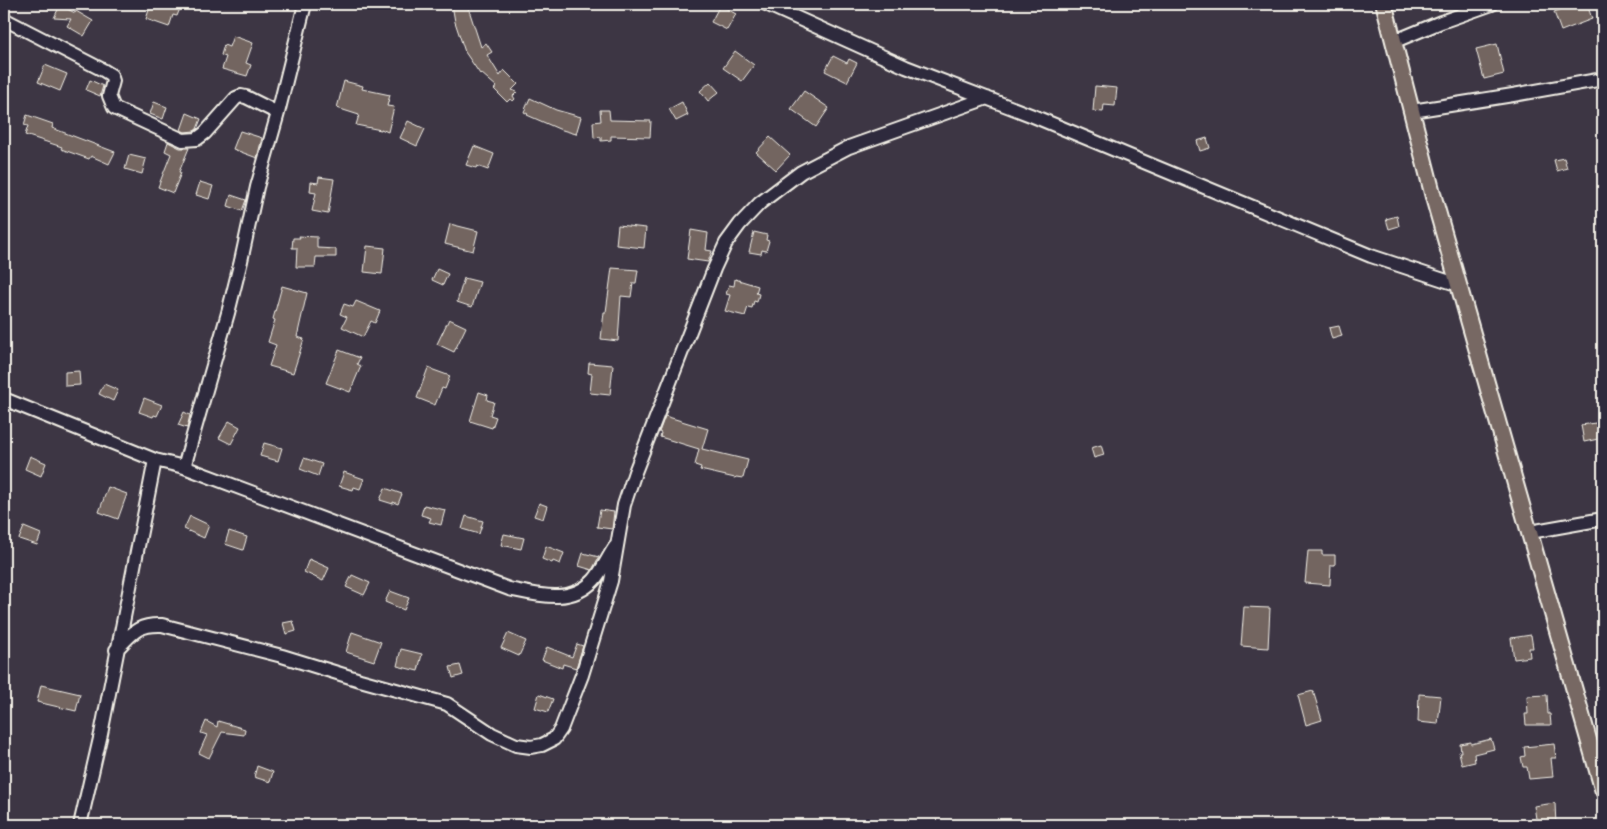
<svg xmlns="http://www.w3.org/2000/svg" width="1607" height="829" viewBox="0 0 1607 829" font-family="Caveat,sans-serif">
  <rect width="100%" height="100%" fill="#3d3644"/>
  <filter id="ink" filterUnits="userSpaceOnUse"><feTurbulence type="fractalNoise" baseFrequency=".02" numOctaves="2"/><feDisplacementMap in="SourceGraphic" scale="10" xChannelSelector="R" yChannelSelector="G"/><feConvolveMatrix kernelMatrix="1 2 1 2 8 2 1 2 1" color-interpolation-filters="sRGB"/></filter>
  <g filter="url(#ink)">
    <path fill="#736561" stroke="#f4f1e8" d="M 151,4 L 173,4 L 181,6 L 177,16 L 173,15 L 169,27 L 146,19 Z
      M 452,4 L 467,4 L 481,47 L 486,43 L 492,52 L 487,55 L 500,76 L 504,70 L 518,84 L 512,90 L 517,92 L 513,96 L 515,99 L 513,101 L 510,99 L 507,102 L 494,89 L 497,87 L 481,73 L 480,74 L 465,52 L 455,22 Z
      M 1576,4 L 1587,4 L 1592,19 L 1561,31 L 1554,12 Z
      M 60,5 L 75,13 L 76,11 L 93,21 L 84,36 L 67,26 L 71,19 L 54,18 Z
      M 720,5 L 736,14 L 727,30 L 711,22 Z
      M 233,36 L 253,43 L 246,63 L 251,65 L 247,76 L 222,69 L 226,57 L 221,55 L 224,45 L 229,47 Z
      M 1497,44 L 1504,74 L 1484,79 L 1476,49 Z
      M 735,51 L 754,65 L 742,81 L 723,68 Z
      M 833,56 L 847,63 L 849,59 L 857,63 L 847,82 L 825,71 Z
      M 45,65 L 67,74 L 60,91 L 38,82 Z
      M 90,80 L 103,86 L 100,96 L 86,90 Z
      M 344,81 L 363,86 L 362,89 L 390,95 L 387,106 L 394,107 L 388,132 L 381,129 L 381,130 L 356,125 L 359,115 L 337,108 Z
      M 710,82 L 719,92 L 708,101 L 700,91 Z
      M 1095,86 L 1117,88 L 1115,106 L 1104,105 L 1103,112 L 1093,111 Z
      M 804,91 L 829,108 L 816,127 L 791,109 Z
      M 530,98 L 556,110 L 581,117 L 576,134 L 559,129 L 527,115 L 528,114 L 524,112 Z
      M 154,102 L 167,107 L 163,119 L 150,114 Z
      M 682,102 L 688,115 L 676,121 L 669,109 Z
      M 600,110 L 609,110 L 610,120 L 651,121 L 650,137 L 611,136 L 611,140 L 601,141 L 601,137 L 594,138 L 593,122 L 601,121 Z
      M 187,113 L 201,119 L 197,129 L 194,131 L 185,132 L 181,130 Z
      M 27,115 L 53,124 L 52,128 L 115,152 L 109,164 L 91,156 L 89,159 L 61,149 L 62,147 L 25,135 L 28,126 L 24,125 Z
      M 408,121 L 425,129 L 417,146 L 400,138 Z
      M 240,131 L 262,138 L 257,158 L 233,149 Z
      M 770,137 L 790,155 L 776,170 L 756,152 Z
      M 1207,138 L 1210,148 L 1200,151 L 1197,141 Z
      M 168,142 L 180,148 L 189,148 L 179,172 L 181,173 L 173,193 L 158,187 L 171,154 L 165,151 Z
      M 474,146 L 494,154 L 488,170 L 477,166 L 476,168 L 466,165 Z
      M 129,155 L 146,159 L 142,174 L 125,169 Z
      M 1564,158 L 1567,168 L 1557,171 L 1554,160 Z
      M 319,177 L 334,179 L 328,214 L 312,211 L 316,193 L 310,192 L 311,182 L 318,183 Z
      M 200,182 L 213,186 L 209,199 L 196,195 Z
      M 231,195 L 246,200 L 242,211 L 228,206 Z
      M 1397,216 L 1399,226 L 1389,229 L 1386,219 Z
      M 450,224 L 478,231 L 473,251 L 445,244 Z
      M 618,225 L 646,228 L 644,248 L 616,245 Z
      M 691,230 L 708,233 L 706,250 L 712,251 L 708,262 L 687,259 Z
      M 754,232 L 767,235 L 766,240 L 769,241 L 766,251 L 762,250 L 761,254 L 749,252 Z
      M 299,236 L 317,237 L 317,248 L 336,249 L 336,257 L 316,257 L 315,267 L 296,267 L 297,248 L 292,248 L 293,238 L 300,238 Z
      M 367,246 L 385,248 L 382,274 L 364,272 Z
      M 612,268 L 638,270 L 636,283 L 633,283 L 631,297 L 621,296 L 618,341 L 601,339 L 604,312 L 606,312 Z
      M 437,269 L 448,274 L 443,285 L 432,280 Z
      M 464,278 L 480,282 L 472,307 L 457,302 Z
      M 735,279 L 758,286 L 756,293 L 759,294 L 757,302 L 754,301 L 752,308 L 748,307 L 745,316 L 725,311 L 730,295 L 726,294 L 729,285 L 734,286 Z
      M 282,286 L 307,293 L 297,337 L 304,339 L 293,373 L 269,366 L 276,345 L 268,342 L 275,320 L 273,319 Z
      M 356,301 L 380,311 L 375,323 L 371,321 L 363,337 L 342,327 L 347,317 L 340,314 L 344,304 L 353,307 Z
      M 449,319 L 466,327 L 454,352 L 437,344 Z
      M 1339,326 L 1342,336 L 1332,339 L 1329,328 Z
      M 339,350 L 360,358 L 357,364 L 361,366 L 350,392 L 326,383 Z
      M 589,363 L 613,365 L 610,395 L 590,393 L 592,374 L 588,373 Z
      M 428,368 L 450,376 L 445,389 L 442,388 L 435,405 L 417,398 Z
      M 79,371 L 80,385 L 65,386 L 65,372 Z
      M 104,384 L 118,390 L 113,401 L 99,394 Z
      M 479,392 L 488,395 L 487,400 L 494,402 L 490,415 L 496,417 L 492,428 L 470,421 Z
      M 144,398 L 162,405 L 157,416 L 154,415 L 153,417 L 139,412 Z
      M 184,412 L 190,415 L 187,428 L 178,425 Z
      M 665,416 L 708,429 L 702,449 L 748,460 L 743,478 L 736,477 L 735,478 L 700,470 L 701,467 L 695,465 L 699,449 L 660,437 L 661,433 L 659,432 Z
      M 229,421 L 240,427 L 231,444 L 219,438 Z
      M 1603,422 L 1603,438 L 1584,442 L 1581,425 Z
      M 264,443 L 282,448 L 278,461 L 260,456 Z
      M 1101,445 L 1104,455 L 1094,458 L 1091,448 Z
      M 30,456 L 46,463 L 41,476 L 25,469 Z
      M 304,458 L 322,464 L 318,476 L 300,469 Z
      M 344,472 L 364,479 L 360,489 L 354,487 L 353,490 L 339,486 Z
      M 108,487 L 127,494 L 118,519 L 99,512 Z
      M 385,488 L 402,494 L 398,504 L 393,502 L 393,504 L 380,500 Z
      M 539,503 L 547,506 L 543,519 L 534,516 Z
      M 424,505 L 445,510 L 441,525 L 429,522 L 431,518 L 421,515 Z
      M 600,510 L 614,512 L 612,529 L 597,527 Z
      M 190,516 L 209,525 L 204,538 L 184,529 Z
      M 466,516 L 483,521 L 479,534 L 462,529 Z
      M 24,527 L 41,534 L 37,545 L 19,539 Z
      M 229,531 L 247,537 L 243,550 L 225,544 Z
      M 504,534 L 524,538 L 521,549 L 501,545 Z
      M 546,546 L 564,553 L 560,564 L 553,561 L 552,563 L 542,559 Z
      M 1308,551 L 1322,551 L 1322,555 L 1335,555 L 1335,565 L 1331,565 L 1330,585 L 1305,583 Z
      M 583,553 L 599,557 L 592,570 L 579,566 Z
      M 309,559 L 329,568 L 323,581 L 304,572 Z
      M 352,575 L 370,583 L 364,595 L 346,587 Z
      M 390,591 L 409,598 L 404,610 L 385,602 Z
      M 1244,607 L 1270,608 L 1268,648 L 1241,646 Z
      M 293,621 L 296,631 L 286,634 L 283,623 Z
      M 352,632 L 381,642 L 374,661 L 346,652 Z
      M 508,633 L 526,641 L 519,656 L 501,648 Z
      M 1531,635 L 1533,648 L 1529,648 L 1530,657 L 1514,659 L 1511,638 Z
      M 577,644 L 583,646 L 576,668 L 563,664 L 562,668 L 542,660 L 547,647 L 572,657 Z
      M 401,649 L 422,654 L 418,671 L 397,666 Z
      M 460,665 L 463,675 L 453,678 L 450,667 Z
      M 41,685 L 80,694 L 76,711 L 37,702 Z
      M 1313,691 L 1322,720 L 1306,725 L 1298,695 Z
      M 539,694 L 553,699 L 548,712 L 535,708 Z
      M 1419,694 L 1441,696 L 1438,724 L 1418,722 Z
      M 1547,695 L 1548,714 L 1550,714 L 1551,725 L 1526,725 L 1525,714 L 1528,714 L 1527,696 Z
      M 206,721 L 217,727 L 218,721 L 245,729 L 244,735 L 222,732 L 209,758 L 199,753 L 207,735 L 201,733 Z
      M 1491,739 L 1494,749 L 1474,754 L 1475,762 L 1462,765 L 1459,752 L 1461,752 L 1460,744 L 1471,742 L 1471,744 Z
      M 1554,744 L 1556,758 L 1551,758 L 1553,777 L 1529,779 L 1527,767 L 1523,767 L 1521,757 L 1525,756 L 1524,747 Z
      M 257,766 L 273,772 L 270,782 L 254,777 Z
      M 1555,803 L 1556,825 L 1537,825 L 1534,806 Z"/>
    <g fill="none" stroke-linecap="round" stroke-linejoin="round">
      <g stroke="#f4f1e8" stroke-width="16">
        <path id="minor" d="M 766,4 L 906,67 L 1033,116 L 1371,256 L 1459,285
          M 4,19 L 103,70 L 111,75 L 113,81 L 109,96 L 114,108 L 183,140 L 197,139 L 205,133 L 236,98 L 241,96 L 246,97 L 278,113
          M 1395,41 L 1441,22 L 1492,4
          M 1412,111 L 1513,95 L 1603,79
          M 4,399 L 155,460 L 184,467 L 509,589 C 538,595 571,605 594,580 C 602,571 608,557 615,547
          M 184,467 L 228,313 L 241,261 L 257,187 L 278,113 L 305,4
          M 1530,532 L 1603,519
          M 116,650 C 133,633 137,624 162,625 L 282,656 L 360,680 L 447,704 L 492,734 L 516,745 L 531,747 L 542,745 L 554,739 L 561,729 L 566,716 L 582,675 L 611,581 L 624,505 L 635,472 L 714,269 L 726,243 L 740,224 L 760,203 L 801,172 L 849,147 L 987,98
          M 80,825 L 101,734 L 155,460"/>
      </g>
      <g stroke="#f4f1e8" stroke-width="19">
        <path id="major" d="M 1384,4 L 1434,199 L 1603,790"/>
      </g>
      <use href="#minor" stroke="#2f2a3d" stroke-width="12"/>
      <use href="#major" stroke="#776864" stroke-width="15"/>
    </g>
  </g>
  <rect width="1607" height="829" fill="none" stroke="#2f2a3d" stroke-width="20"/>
  <rect x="10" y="10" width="1587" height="809" fill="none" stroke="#f4f1e8" stroke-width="2" filter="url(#ink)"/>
</svg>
